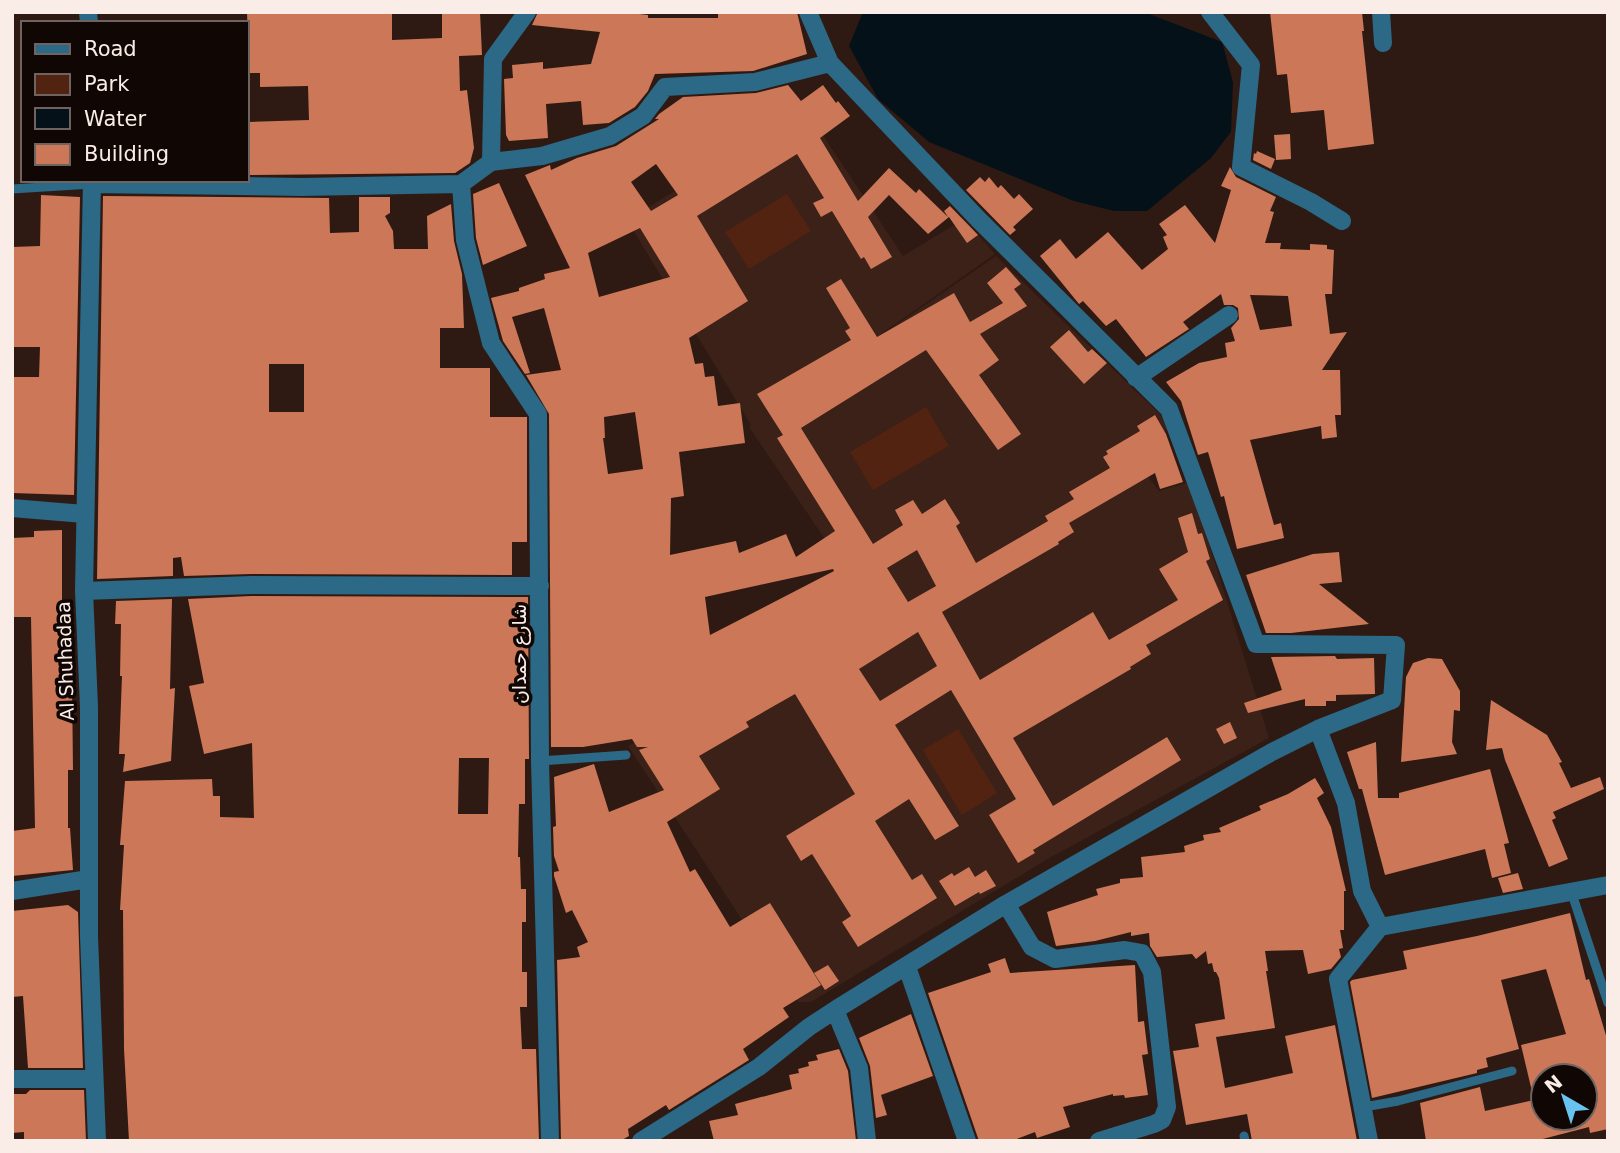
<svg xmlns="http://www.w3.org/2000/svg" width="1620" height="1153" viewBox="0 0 1620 1153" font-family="'DejaVu Sans','Noto Naskh Arabic',sans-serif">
  <rect width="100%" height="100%" fill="#2e1a13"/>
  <path fill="#3b2118" d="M 807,111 L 903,256 L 964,219 L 995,254 L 790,398 L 996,256 L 1172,426 L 1130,453 L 1159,491 L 1190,482 L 1269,738 L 1046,860 L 811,1002 L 799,1002 L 792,996 L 628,746 L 873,610 L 749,427 L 751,425 L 627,220 Z"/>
  <path fill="#532311" d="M 787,194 L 811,231 L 749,269 L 725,232 Z
    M 926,407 L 949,446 L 873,490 L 850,452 Z
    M 958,729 L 997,793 L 962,815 L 923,750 Z"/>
  <path fill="#051118" d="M 863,12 L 1144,12 L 1222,42 L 1233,82 L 1231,132 L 1211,158 L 1147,211 L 1114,211 L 1074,201 L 929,142 L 878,99 L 849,46 Z"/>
  <path fill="#cb7758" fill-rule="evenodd" d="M 247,12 L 392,12 L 392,40 L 442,38 L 442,12 L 480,12 L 482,55 L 459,56 L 460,91 L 467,90 L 474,148 L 470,163 L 455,173 L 249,175 L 249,122 L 309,120 L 308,86 L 260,87 L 260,73 L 249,73 Z
    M 538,12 L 622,12 L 648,15 L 648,18 L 718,18 L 718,12 L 797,12 L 807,54 L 753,71 L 655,74 L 648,91 L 635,107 L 609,123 L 583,125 L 581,101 L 546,104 L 548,138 L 509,141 L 506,135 L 504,79 L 513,78 L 512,65 L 543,62 L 543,69 L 591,64 L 600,32 L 532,25 Z
    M 1270,12 L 1362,12 L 1364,31 L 1362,31 L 1374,144 L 1328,150 L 1324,110 L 1291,113 L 1287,74 L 1277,75 Z
    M 788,85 L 801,101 L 823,85 L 836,103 L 838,101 L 850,116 L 820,138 L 858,201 L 889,168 L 916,193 L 919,189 L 948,217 L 944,211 L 950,206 L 978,235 L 967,243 L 949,217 L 928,234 L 889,195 L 868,217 L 892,257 L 871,269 L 864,257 L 861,259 L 832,211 L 821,217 L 813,203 L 824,198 L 797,154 L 697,216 L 748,301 L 689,338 L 695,364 L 703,363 L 705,377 L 714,376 L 718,406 L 740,403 L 745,443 L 679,452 L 684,496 L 671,498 L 670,555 L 736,541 L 739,553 L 786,534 L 796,557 L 835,531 L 777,438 L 783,435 L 757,394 L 851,340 L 845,331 L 850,328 L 826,288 L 841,279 L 877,337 L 954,293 L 970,322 L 1003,303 L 987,283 L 1006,267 L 1021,284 L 1014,289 L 1027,306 L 980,334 L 999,360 L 979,375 L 1021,434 L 998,450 L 926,350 L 801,428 L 873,544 L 903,525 L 895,510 L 913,500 L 922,514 L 945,499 L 960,523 L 956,526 L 976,563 L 1048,521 L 1045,516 L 1074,499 L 1069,492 L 1110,468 L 1103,457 L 1108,454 L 1106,451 L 1140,431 L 1137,426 L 1155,415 L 1166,434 L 1183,482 L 1160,489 L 1155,473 L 1069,523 L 1074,532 L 1058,542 L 1059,544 L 942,612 L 980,680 L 1093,612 L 1109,640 L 1178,600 L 1159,569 L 1188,552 L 1178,518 L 1192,513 L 1198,534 L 1202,533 L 1210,559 L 1206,561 L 1223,600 L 1146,645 L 1151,654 L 1130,667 L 1131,669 L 1013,738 L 1053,806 L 1167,737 L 1181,760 L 1033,850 L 1035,853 L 1018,863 L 989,815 L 1016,799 L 951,690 L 895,725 L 959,826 L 935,840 L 909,799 L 875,821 L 912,880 L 922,874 L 937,898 L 858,947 L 842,922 L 851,916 L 812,854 L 801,861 L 786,836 L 855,794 L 795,694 L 746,722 L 749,727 L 699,756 L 720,789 L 667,822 L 690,872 L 695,869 L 730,927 L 770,903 L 821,985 L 783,1008 L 789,1017 L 743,1049 L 749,1060 L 669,1110 L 666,1105 L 628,1129 L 629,1136 L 622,1140 L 561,1141 L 557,960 L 580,957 L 577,947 L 588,942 L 572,910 L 566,913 L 554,876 L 554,872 L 559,871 L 554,856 L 553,827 L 556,826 L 554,777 L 594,764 L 609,812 L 664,790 L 639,750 L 648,747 L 637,747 L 632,739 L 583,747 L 551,747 L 549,414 L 526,375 L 561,370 L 544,308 L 512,317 L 530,373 L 525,374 L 503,341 L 491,298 L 519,291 L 519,288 L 545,279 L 544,274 L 570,268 L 525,175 L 550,165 L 551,170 L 577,158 L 616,146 L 659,119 L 655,119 L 659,114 L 683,97 L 756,93 ZM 656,164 L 678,195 L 651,211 L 631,182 ZM 640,228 L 670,277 L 599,297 L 588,253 ZM 635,412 L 643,469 L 608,474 L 603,438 L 605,438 L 604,417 ZM 917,550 L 936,586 L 908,602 L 887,568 ZM 833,569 L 834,571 L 710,635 L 705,597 ZM 918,632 L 937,666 L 880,701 L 859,669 Z
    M 1290,134 L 1291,159 L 1276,160 L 1274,135 Z
    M 1257,151 L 1275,159 L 1271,169 L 1253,160 L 1254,153 L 1256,154 Z
    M 1230,167 L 1236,177 L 1276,197 L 1270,211 L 1274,212 L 1265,243 L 1281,243 L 1280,249 L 1310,250 L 1310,244 L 1327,245 L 1327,249 L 1334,250 L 1332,294 L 1325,294 L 1330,334 L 1347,332 L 1322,370 L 1340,370 L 1341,415 L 1335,415 L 1337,437 L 1322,439 L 1321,426 L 1250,440 L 1274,525 L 1281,523 L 1284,538 L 1237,549 L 1224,496 L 1221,497 L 1208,452 L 1198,455 L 1181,401 L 1166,382 L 1199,363 L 1227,357 L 1225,343 L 1235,341 L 1231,328 L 1239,319 L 1238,308 L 1233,305 L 1224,305 L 1221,294 L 1183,322 L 1189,329 L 1146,357 L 1116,319 L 1106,326 L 1083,301 L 1079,304 L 1040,256 L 1060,239 L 1076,259 L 1108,232 L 1142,270 L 1168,249 L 1163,237 L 1167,235 L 1159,224 L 1185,205 L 1215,243 L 1231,190 L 1221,186 ZM 1250,295 L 1288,296 L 1292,326 L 1260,330 Z
    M 980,177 L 985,182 L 989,177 L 998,188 L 1001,185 L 1014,199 L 1019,194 L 1033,209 L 1013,227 L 1016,230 L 1010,235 L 966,190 Z
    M 499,183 L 527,246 L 483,265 L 476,238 L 473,194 Z
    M 41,195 L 80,197 L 74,495 L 12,493 L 12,377 L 39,377 L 40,347 L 12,347 L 12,247 L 40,246 Z
    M 103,196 L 329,198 L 330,233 L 359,232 L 359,197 L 390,197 L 390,213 L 385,216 L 393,231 L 394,249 L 428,249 L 427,216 L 451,204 L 454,241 L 462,274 L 464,328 L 440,328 L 440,368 L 490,368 L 490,417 L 527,417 L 527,542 L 512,542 L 512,575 L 251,574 L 184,576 L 181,557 L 173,558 L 173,576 L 97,579 ZM 269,364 L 304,364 L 304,412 L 269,412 Z
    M 1069,330 L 1088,352 L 1092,349 L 1107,363 L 1084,384 L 1050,347 Z
    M 62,530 L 62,679 L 72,679 L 73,770 L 68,770 L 68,828 L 70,828 L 73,870 L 12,876 L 12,831 L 35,828 L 31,617 L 12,617 L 12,538 L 34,537 L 34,531 Z
    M 1339,552 L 1342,582 L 1319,584 L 1369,624 L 1291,633 L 1266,633 L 1246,575 L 1313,554 Z
    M 251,596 L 528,597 L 529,759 L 525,759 L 525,804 L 519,804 L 518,857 L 520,857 L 521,889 L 526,889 L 526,922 L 522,922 L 522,972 L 527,972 L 527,1007 L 520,1007 L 522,1049 L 536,1049 L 539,1141 L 129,1141 L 124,1049 L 123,910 L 120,910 L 124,845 L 120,845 L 125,781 L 212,779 L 213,796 L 220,796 L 220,817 L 254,818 L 252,743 L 204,754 L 189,686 L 204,683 L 188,599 ZM 459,758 L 489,758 L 488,814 L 458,814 Z
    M 172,599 L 170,689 L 175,688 L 171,761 L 123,772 L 125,754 L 119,754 L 122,676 L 120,676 L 121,624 L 115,624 L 116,601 Z
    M 1335,656 L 1337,659 L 1374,658 L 1375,694 L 1336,695 L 1336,701 L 1326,701 L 1326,706 L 1305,706 L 1305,699 L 1248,713 L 1244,703 L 1282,690 L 1271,657 Z
    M 1428,658 L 1442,659 L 1460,691 L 1460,711 L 1454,710 L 1452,742 L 1457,754 L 1401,762 L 1406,677 L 1413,663 Z
    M 1491,700 L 1547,735 L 1562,762 L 1559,763 L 1571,788 L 1600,777 L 1604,789 L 1553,812 L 1556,818 L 1552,820 L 1568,859 L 1549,867 L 1505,760 L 1502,748 L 1486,750 Z
    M 1230,722 L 1237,738 L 1224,744 L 1216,729 Z
    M 1376,742 L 1378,798 L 1399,798 L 1399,793 L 1490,769 L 1509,843 L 1504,844 L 1511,873 L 1492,878 L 1485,849 L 1385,875 L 1362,789 L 1359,789 L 1347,752 Z
    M 1315,778 L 1324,793 L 1317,798 L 1331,827 L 1346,891 L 1344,891 L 1344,930 L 1340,930 L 1343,948 L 1339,949 L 1341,957 L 1331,969 L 1308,974 L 1303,950 L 1265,951 L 1268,971 L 1266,971 L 1275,1028 L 1216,1037 L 1225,1088 L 1293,1073 L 1285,1036 L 1335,1025 L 1357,1141 L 1252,1141 L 1247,1114 L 1186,1125 L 1173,1051 L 1199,1047 L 1195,1024 L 1225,1019 L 1219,978 L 1216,972 L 1214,972 L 1212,963 L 1208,964 L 1206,951 L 1196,959 L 1192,954 L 1157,957 L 1150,946 L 1149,933 L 1131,936 L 1131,932 L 1095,941 L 1056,946 L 1047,912 L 1098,895 L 1096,889 L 1120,883 L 1120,879 L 1143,877 L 1141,857 L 1185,852 L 1184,846 L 1204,840 L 1203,835 L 1221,832 L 1219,828 L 1261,810 L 1259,806 L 1288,794 Z
    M 969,867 L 975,877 L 986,870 L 996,886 L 980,894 L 979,892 L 955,906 L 939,881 L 952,873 L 954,876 Z
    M 1518,873 L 1523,889 L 1503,893 L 1498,878 Z
    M 68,905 L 78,912 L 83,1068 L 28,1068 L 23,996 L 12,997 L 12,911 Z
    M 1570,913 L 1586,980 L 1589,979 L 1608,1042 L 1608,1129 L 1590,1133 L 1589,1127 L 1535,1141 L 1426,1141 L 1420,1103 L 1480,1087 L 1485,1111 L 1534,1100 L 1521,1045 L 1566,1034 L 1546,969 L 1501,980 L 1519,1049 L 1486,1058 L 1488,1067 L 1477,1070 L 1477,1073 L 1372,1098 L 1350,982 L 1352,980 L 1407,969 L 1403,951 L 1477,936 ZM 1543,1076 L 1585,1076 L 1585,1118 L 1543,1118 Z
    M 1005,958 L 1010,973 L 1135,965 L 1138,1022 L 1144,1021 L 1148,1054 L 1142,1055 L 1148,1095 L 1125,1098 L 1124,1095 L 1113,1096 L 1113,1094 L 1063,1107 L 1070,1127 L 1037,1138 L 1035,1132 L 1011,1141 L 979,1141 L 928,993 L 991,972 L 988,964 Z
    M 828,965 L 839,981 L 825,990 L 814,973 Z
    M 911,1014 L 933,1076 L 881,1095 L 887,1115 L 876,1118 L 870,1066 L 859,1038 Z
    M 839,1049 L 848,1071 L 856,1141 L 714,1141 L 709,1121 L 738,1115 L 735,1104 L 792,1089 L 789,1075 L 799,1073 L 798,1069 L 809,1066 L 808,1062 L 818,1060 L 816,1055 Z
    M 30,1090 L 84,1090 L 86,1141 L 24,1141 L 24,1132 L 12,1133 L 12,1094 L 26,1094 Z"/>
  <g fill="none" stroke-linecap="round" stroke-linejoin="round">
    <path stroke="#2b6987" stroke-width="9" d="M 12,189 L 92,184
      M 540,761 L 626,755
      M 1571,891 L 1608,1003
      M 1364,1107 L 1398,1101 L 1512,1071
      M 1244,1136 L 1245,1141"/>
    <path stroke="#2b6987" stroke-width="18" d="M 88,12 L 89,23
      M 1210,12 L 1251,65 L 1241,167 L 1311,202 L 1342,221
      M 1381,12 L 1383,43
      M 491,162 L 493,59 L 527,12
      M 92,180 L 84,591 L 89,707 L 89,936 L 97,1141
      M 92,184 L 302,187 L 461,184 L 491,162 L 542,156 L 610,136 L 643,116 L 665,87 L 755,82 L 830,63
      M 461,184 L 465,240 L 491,343 L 538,414 L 540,761 L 550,1141
      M 1136,378 L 1229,315
      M 12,508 L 84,514
      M 84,591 L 251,585 L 540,586
      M 1318,729 L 1346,803 L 1362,891 L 1380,927 L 1608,885
      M 12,891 L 89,879
      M 1006,904 L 1032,947 L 1055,959 L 1125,950 L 1142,953 L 1152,972 L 1167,1107 L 1162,1120 L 1154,1124 L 1099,1141
      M 907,967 L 967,1141
      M 835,1010 L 859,1068 L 867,1141
      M 12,1079 L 93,1079
      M 641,1141 L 759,1067 L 809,1027 L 835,1010 L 1006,904 L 1272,752 L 1318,729 L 1392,700 L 1396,645 L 1256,644 L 1169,409 L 978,219 L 830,63 L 808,12
      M 1369,1141 L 1338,979 L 1380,927"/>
  </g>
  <g text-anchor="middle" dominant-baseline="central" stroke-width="7" stroke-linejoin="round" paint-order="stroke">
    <g font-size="19" fill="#faece7" stroke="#100705">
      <text transform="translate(519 654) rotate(-90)">شارع حمدان</text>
      <text transform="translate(65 661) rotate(-92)">Al Shuhadaa</text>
    </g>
  </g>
  <rect width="1620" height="1153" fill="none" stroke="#faece7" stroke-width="28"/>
  <rect x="21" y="21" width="228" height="161" fill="#100705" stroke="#6e635f" stroke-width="2"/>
  <rect x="35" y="44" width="35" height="10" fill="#2b6987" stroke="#6e635f" stroke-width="2"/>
  <text x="84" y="56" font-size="21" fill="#faece7">Road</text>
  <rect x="35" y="74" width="35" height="21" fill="#532311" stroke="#6e635f" stroke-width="2"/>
  <text x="84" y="91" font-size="21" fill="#faece7">Park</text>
  <rect x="35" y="108" width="35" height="21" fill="#051118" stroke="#6e635f" stroke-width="2"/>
  <text x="84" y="126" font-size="21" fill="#faece7">Water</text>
  <rect x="35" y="144" width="35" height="21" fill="#cb7758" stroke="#6e635f" stroke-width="2"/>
  <text x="84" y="161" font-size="21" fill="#faece7">Building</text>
  <g transform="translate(1564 1097) rotate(321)"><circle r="33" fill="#100705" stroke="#6e635f" stroke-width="2"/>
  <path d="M0-5L12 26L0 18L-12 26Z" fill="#69c3f1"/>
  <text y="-10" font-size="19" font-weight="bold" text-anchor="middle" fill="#faece7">N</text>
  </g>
</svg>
